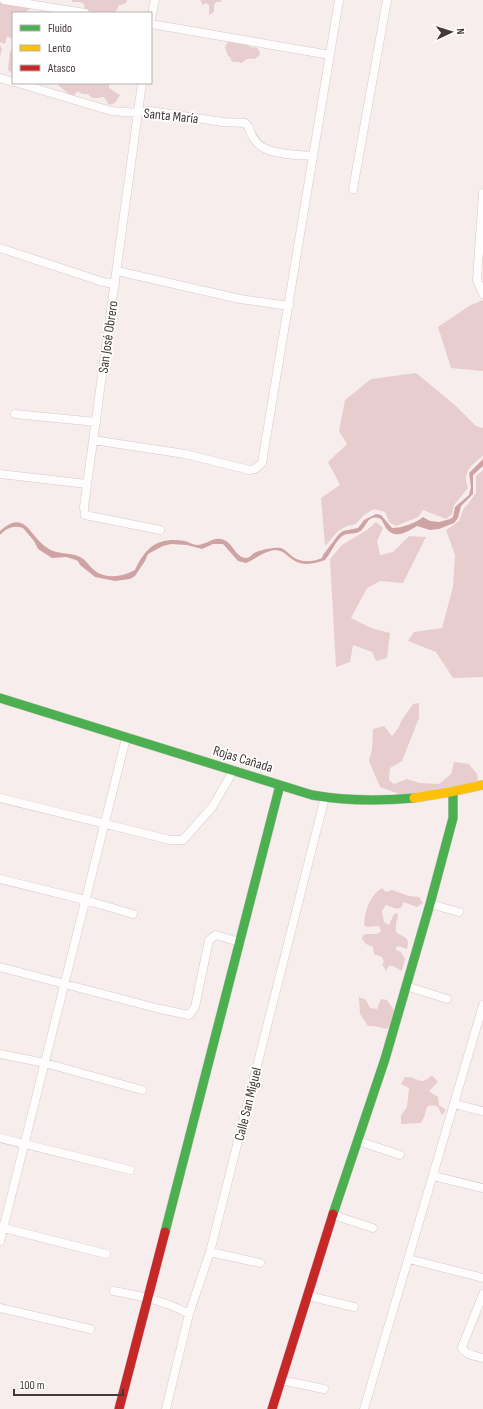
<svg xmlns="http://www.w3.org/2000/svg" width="483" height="1409" viewBox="0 0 483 1409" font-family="'Sofia Sans Condensed',sans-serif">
  <rect width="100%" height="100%" fill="#f8eded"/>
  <path fill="#e7cdcd" d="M 0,0 L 29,0 L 31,7 L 25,13 L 13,13 L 13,41 L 11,38 L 7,36 L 5,44 L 0,42 L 0,45 L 2,49 L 0,57 Z
    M 72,0 L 127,0 L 126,3 L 118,6 L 118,8 L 114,13 L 96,13 L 85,10 L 84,4 L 80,2 L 72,2 Z
    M 200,0 L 221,0 L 221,2 L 216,2 L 214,5 L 214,12 L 209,15 L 209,5 L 206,3 L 203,5 Z
    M 233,41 L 246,44 L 250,47 L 257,48 L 260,52 L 259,56 L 254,59 C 248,58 245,59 242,63 L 238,62 L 233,62 L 230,59 L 231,58 L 228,56 L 225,47 L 228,42 Z
    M 13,49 L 13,74 L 8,70 L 10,52 Z
    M 58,83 L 109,83 L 109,88 L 120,95 L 115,103 L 109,105 L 104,97 C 97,98 92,100 88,94 L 82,94 L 78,91 L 74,95 L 70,95 L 59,86 Z
    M 483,300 L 483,371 L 451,368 L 438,327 L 469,306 Z
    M 416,373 L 456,406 L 476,426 L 483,428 L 483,456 C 471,465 462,472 468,488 L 454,505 L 452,514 L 446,519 L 423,510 L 418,517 L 396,526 L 389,522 L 385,512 L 374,509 L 364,515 L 356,524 L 347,526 L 338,531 L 325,546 L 321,498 L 340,485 L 328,462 L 347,444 L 339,431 L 345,400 L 371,379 Z
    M 483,470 L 483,677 L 453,678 L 436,652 L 408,641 L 414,632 L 442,628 L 453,587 L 455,555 L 446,530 L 459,521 L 464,508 L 468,504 L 476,493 L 476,476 Z
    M 376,522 L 383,528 L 377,541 L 380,555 L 393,552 L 409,536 L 426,537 L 403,583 L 380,581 L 367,588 L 351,618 L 371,628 L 390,633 L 387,658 L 376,661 L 372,652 L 353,645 L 350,662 L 336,667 L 330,559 L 342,545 L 367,530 Z
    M 419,703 L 419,718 L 402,761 L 390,768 L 389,780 L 394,784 L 407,779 L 420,783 L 439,784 L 451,774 L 454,762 L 469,764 L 477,774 L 478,781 L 405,796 L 380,787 L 369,761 L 372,749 L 373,729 L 384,726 L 392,736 L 399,727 L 401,721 L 413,704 Z
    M 382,888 L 386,892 L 392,890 L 409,896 L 419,897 L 423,903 L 417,907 L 403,902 L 402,907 L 397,909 L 386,905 L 382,911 L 384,922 L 389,925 L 394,914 L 397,913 L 398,916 L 396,924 L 396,932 C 405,939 410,935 407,949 L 398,946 L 395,949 L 401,952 L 405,959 L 402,971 L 393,966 L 389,966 L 386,971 L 382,964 L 384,962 L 382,957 L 374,954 L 373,947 L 366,944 L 362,939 L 363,935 C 369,932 375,937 381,931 L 379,926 L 367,927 L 364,925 C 365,911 369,896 382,888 Z
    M 359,997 L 366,1000 L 370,1008 L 377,1009 L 381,999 L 387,1000 L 394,1010 L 390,1026 L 387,1029 L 373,1026 L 368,1026 L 360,1014 Z
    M 431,1076 L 434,1077 L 438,1082 L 429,1091 L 438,1097 L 439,1105 L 446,1110 L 442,1115 L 438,1107 C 424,1103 428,1108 424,1117 C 423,1119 422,1121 421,1123 L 401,1124 L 401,1115 L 407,1107 L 409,1088 L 401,1084 L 405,1077 C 419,1076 419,1087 431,1076 Z"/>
  <path fill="#cfa3a4" d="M 483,459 L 483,466 L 473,475 L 473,494 L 461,506 L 458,518 L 454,523 L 439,529 L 430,530 L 417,526 C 407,532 395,540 386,528 C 384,525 383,522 381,519 C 366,513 368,527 359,532 C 353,535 346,532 341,537 C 334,544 331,553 325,560 C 316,563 306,566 297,562 C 289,559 285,550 275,550 C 264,551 256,559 246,563 L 238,561 L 223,544 L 213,544 L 202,549 L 187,545 L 171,544 L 163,546 L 148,554 L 145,561 L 135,576 L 130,579 L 115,581 L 95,577 L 80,565 L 78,561 L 73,559 L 66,557 L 52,558 L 38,549 L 34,541 L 23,528 C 13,525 7,528 0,535 L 0,531 C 25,509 28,534 46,547 C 56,555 67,552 78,556 C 84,558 88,564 92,568 C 103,580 122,577 135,570 C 146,546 159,537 185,541 C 189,542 193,545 197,545 C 207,545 215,534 226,541 C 233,545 237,558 246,558 C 250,558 251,555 254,553 C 261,550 273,547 281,548 C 286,550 289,554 293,557 C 302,563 313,562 322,558 L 323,555 L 339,534 L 343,531 L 358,528 L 364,520 L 376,514 L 381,515 L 392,528 C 402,528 416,523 423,517 L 430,521 L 439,522 L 450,519 L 453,517 L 455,507 L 469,495 L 471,487 L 469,473 Z"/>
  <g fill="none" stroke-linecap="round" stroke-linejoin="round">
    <g stroke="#d5c9ca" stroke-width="9">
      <path id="street" d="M 4,0 L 85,13
        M 151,18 L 155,0
        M 151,24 L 330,55
        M 0,78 L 13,82
        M 18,83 L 111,111 L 138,113 L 150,111 L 223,122 L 245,123 L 248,126 C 251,134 255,144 264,148 C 277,155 299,155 313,156
        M 142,83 L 84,507 L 85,515 L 160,530
        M 353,189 L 387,0
        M 483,193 L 477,280 L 483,294
        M 0,248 L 103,282 L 115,284
        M 117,271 L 240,299 L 289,306
        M 15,414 L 96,422
        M 93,440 L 185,454 L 249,470 L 255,469 L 262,463 L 339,0
        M 0,474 L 87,484
        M 0,798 L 170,840 L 183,840 L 213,806 L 233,771
        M 0,879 L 85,900 L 133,914
        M 430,904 L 459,912
        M 0,967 L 160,1009 L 189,1015 L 195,1007 L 209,940 L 216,935 L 239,942
        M 406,986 L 447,999
        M 0,1054 L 45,1063 L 142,1090
        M 455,1104 L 483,1111
        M 0,1138 L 130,1170
        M 358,1141 L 400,1155
        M 433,1176 L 483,1188
        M 333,1215 L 373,1228
        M 0,1227 L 106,1254
        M 0,1241 L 126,738
        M 210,1252 L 260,1263
        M 409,1259 L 483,1278
        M 114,1291 C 140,1296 166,1301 189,1314
        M 483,1294 L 462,1347 C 464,1355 476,1356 483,1358
        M 308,1296 L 354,1307
        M 0,1308 L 90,1329
        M 281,1380 L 324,1389
        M 166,1409 L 189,1314 L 210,1252 L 325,797
        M 364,1409 L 483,1005"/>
    </g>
    <g stroke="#d5c9ca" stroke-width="10">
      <path id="fast" d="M 0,698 L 312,795 C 346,801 380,801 414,798
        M 333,1214 L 385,1059 L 430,904 L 453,818 L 453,792
        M 165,1232 L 280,785"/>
    </g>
    <g stroke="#d5c9ca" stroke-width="10">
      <path id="slow" d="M 414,798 L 450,792 L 483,785"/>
    </g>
    <g stroke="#d5c9ca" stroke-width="10">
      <path id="jam" d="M 119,1409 L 165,1232
        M 272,1409 L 333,1214"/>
    </g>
    <use href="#street" stroke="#fefcfc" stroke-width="8"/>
    <use href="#fast" stroke="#4caf50" stroke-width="9"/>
    <use href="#slow" stroke="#ffc107" stroke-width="9"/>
    <use href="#jam" stroke="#c62828" stroke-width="9"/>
  </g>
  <g text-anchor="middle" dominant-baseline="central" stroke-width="3.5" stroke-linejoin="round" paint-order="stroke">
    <g font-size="14" fill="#463839" stroke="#fff">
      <text transform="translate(171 116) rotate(6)">Santa María</text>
      <text transform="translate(108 337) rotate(-82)">San José Obrero</text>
      <text transform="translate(243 759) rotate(17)">Rojas Cañada</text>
      <text transform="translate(248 1104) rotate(-76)">Calle San Miguel</text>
    </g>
  </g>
  <rect x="12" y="12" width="140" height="72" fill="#ffffff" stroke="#b5afb0"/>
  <rect x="20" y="25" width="20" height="6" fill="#4caf50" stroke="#b5afb0"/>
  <text x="48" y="32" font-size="12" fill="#463839">Fluido</text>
  <rect x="20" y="45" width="20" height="6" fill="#ffc107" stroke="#b5afb0"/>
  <text x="48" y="52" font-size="12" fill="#463839">Lento</text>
  <rect x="20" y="65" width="20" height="6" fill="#c62828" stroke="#b5afb0"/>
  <text x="48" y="72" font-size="12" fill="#463839">Atasco</text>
  <g transform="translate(451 32) rotate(86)" stroke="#ffffff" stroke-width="3" paint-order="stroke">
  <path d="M0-3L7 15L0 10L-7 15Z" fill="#463839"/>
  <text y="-6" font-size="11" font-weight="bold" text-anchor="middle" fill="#463839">N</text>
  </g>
  <path d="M14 1389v6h109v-6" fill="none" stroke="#463839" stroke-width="2"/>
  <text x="20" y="1389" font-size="12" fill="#463839" stroke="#ffffff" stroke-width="3" paint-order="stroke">100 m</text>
</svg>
